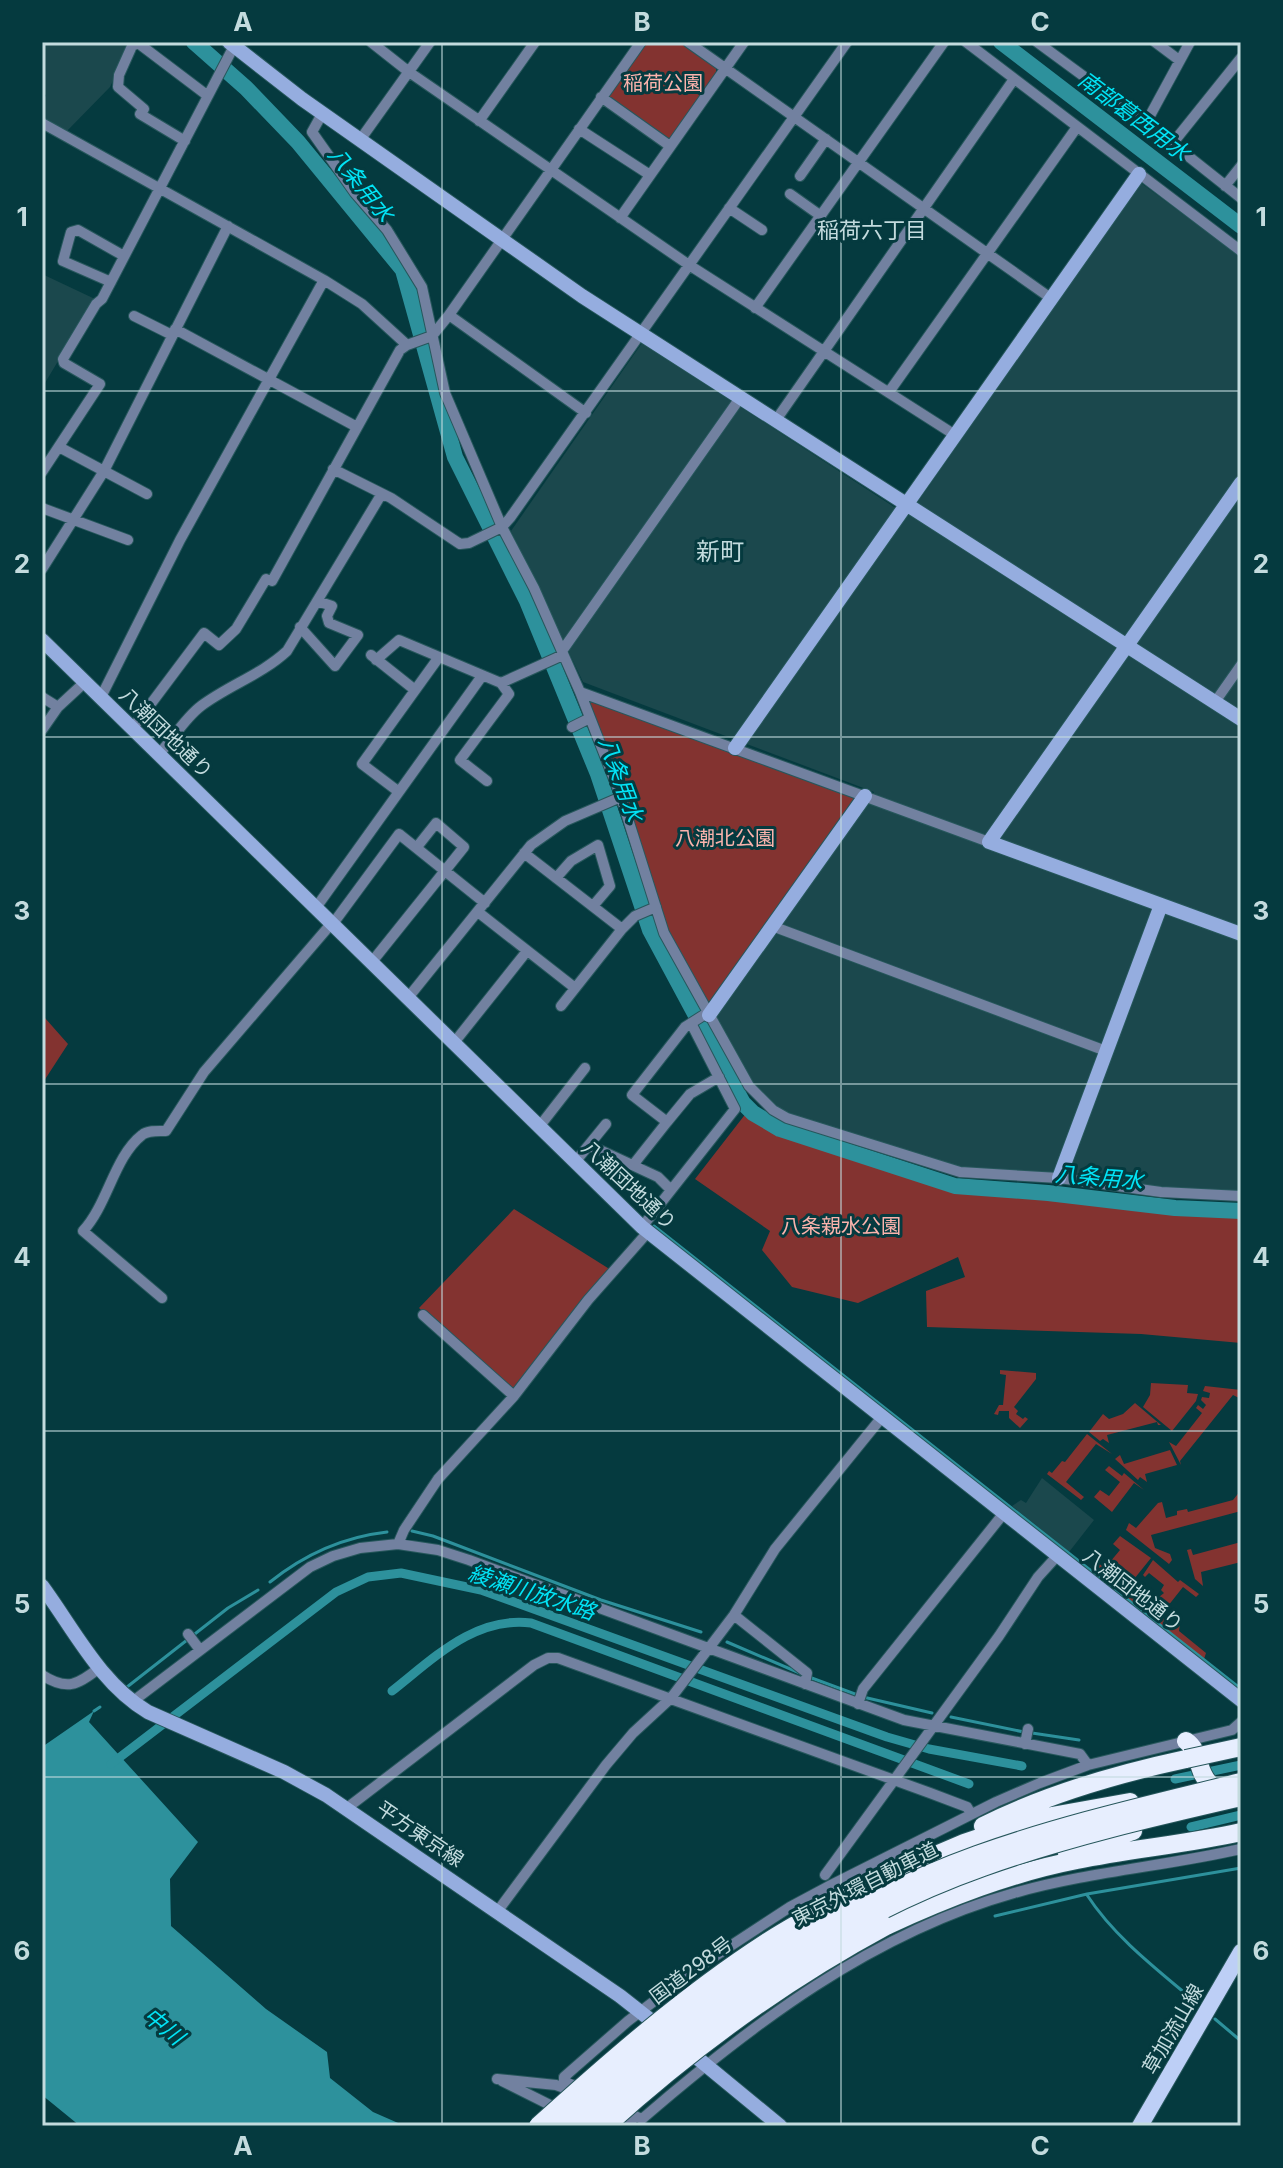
<svg xmlns="http://www.w3.org/2000/svg" width="1283" height="2168" viewBox="0 0 1283 2168" font-family="Inter,'Noto Sans JP',sans-serif">
  <rect width="100%" height="100%" fill="#053a3f"/>
  <path fill="#1b484d" d="M 42,42 L 131,42 L 110,87 L 67,131 L 42,118 L 42,104 L 46,95 L 42,93 Z
    M 1141,183 L 1241,257 L 1241,1193 L 1160,1188 L 961,1168 L 795,1119 L 778,1109 L 748,1079 L 713,1016 L 868,804 L 874,792 L 583,682 L 511,531 L 642,343 L 908,516 Z
    M 42,274 L 95,299 L 42,388 Z
    M 1042,1478 L 1094,1520 L 1069,1552 L 1012,1506 L 1021,1500 L 1026,1503 Z"/>
  <path fill="#833330" d="M 645,42 L 680,42 L 716,67 L 716,72 L 671,138 L 667,139 L 610,98 L 609,94 Z
    M 585,698 L 862,796 L 709,1009 L 667,930 Z
    M 45,1018 L 68,1044 L 42,1084 L 42,1021 Z
    M 747,1112 L 779,1132 L 964,1189 L 1042,1196 L 1173,1213 L 1241,1215 L 1241,1343 L 1141,1334 L 927,1327 L 926,1291 L 965,1277 L 958,1257 L 858,1303 L 792,1287 L 762,1250 L 770,1231 L 695,1179 Z
    M 514,1209 L 611,1270 L 514,1393 L 419,1308 Z
    M 1000,1370 L 1036,1373 L 1036,1379 L 1014,1407 L 1018,1411 L 1016,1414 L 1023,1419 L 1025,1417 L 1028,1419 L 1020,1428 L 1009,1418 L 1009,1411 L 999,1411 L 998,1415 L 994,1414 L 999,1405 L 1003,1405 L 1006,1375 L 1000,1374 Z
    M 1151,1383 L 1188,1385 L 1187,1393 L 1198,1394 L 1196,1401 L 1172,1431 L 1143,1407 L 1150,1395 Z
    M 1205,1386 L 1241,1390 L 1241,1396 L 1239,1398 L 1233,1395 L 1180,1461 L 1181,1465 L 1169,1442 L 1176,1446 L 1202,1413 L 1196,1408 L 1198,1405 L 1203,1409 L 1206,1405 L 1201,1400 L 1202,1397 L 1209,1398 L 1210,1393 L 1203,1391 Z
    M 1135,1403 L 1161,1425 L 1158,1425 L 1157,1422 L 1107,1435 L 1109,1443 L 1103,1439 L 1100,1441 L 1089,1432 L 1103,1414 L 1109,1419 L 1123,1414 Z
    M 1087,1434 L 1112,1454 L 1096,1444 L 1066,1482 L 1084,1497 L 1081,1500 L 1047,1474 L 1049,1471 L 1052,1473 L 1062,1461 L 1065,1462 Z
    M 1170,1450 L 1177,1465 L 1145,1474 L 1147,1482 L 1140,1477 L 1138,1480 L 1115,1459 L 1120,1455 L 1124,1464 Z
    M 1109,1466 L 1122,1476 L 1124,1473 L 1144,1490 L 1134,1483 L 1112,1512 L 1094,1497 L 1100,1490 L 1109,1496 L 1120,1482 L 1105,1470 Z
    M 1241,1490 L 1241,1511 L 1151,1535 L 1155,1548 L 1170,1554 L 1172,1560 L 1169,1564 L 1126,1530 L 1129,1523 L 1136,1528 L 1158,1503 L 1162,1502 L 1166,1518 L 1177,1515 L 1177,1511 L 1187,1509 L 1188,1512 L 1233,1500 Z
    M 1120,1536 L 1151,1558 L 1122,1594 L 1094,1572 L 1098,1563 L 1105,1568 L 1120,1550 L 1113,1544 Z
    M 1241,1542 L 1241,1562 L 1201,1572 L 1203,1586 L 1195,1579 L 1187,1550 L 1191,1549 L 1193,1555 Z
    M 1153,1560 L 1178,1582 L 1180,1580 L 1199,1594 L 1196,1597 L 1183,1587 L 1160,1616 L 1175,1628 L 1180,1624 L 1179,1631 L 1206,1653 L 1204,1659 L 1128,1599 L 1130,1595 L 1139,1598 L 1143,1592 L 1154,1601 L 1164,1593 L 1161,1590 L 1164,1585 L 1149,1573 L 1145,1577 L 1143,1575 Z"/>
  <path fill="#2d919c" d="M 94,1711 L 89,1722 L 198,1842 L 170,1879 L 171,1926 L 266,2009 L 327,2052 L 330,2078 L 373,2112 L 405,2126 L 80,2126 L 42,2095 L 42,1747 Z"/>
  <g fill="none" stroke-linecap="round" stroke-linejoin="round">
    <path stroke="#2d919c" stroke-width="3" d="M 654,1226 L 1241,1689
      M 412,1531 L 433,1536 L 601,1600 L 701,1632
      M 270,1582 C 305,1554 343,1537 387,1532
      M 727,1642 L 802,1674
      M 809,1677 L 863,1697 L 932,1713
      M 127,1687 L 228,1608 L 258,1590
      M 94,1711 L 100,1707
      M 951,1717 L 1024,1732
      M 1032,1733 L 1079,1740
      M 1087,1895 C 1115,1938 1159,1971 1198,2004
      M 995,1916 L 1087,1894 L 1241,1868
      M 1215,2019 L 1241,2041"/>
    <path stroke="#2d919c" stroke-width="9" d="M 392,1691 C 434,1658 475,1616 531,1623 L 969,1784
      M 111,1764 L 336,1592 L 368,1577 L 401,1573 L 481,1590 L 887,1737 L 929,1749 L 1022,1766
      M 1175,1779 L 1241,1765
      M 1191,1827 L 1241,1815"/>
    <path stroke="#2d919c" stroke-width="16" d="M 194,42 L 246,88 L 298,142 L 403,270 L 455,457 L 527,601 L 598,774 L 650,930 L 743,1103 L 753,1113 L 780,1129 L 955,1186 L 1048,1193 L 1175,1208 L 1241,1211
      M 1001,42 L 1241,226"/>
    <g stroke="#27575c" stroke-width="12">
      <path id="street" d="M 371,42 L 409,72 L 689,265 L 955,435
        M 688,42 L 1052,299
        M 966,42 L 1241,251
        M 1037,42 L 1135,114 L 1241,198
        M 1155,42 L 1179,60
        M 601,97 L 670,146
        M 322,114 L 312,132 L 355,193 L 387,230 L 422,287 L 445,393 L 502,527 L 534,588 L 580,692 L 621,797 L 664,933 L 749,1086 L 773,1110 L 787,1118 L 960,1172 L 1059,1178 L 1161,1192 L 1241,1196
        M 479,121 L 535,42
        M 42,123 L 324,280 L 362,304 L 407,345
        M 1146,123 L 1190,42
        M 579,129 L 650,175
        M 360,140 L 430,42
        M 185,141 L 140,114 L 144,109 L 118,87 L 119,75 L 132,46 L 138,43 L 208,96
        M 1172,144 L 1241,58
        M 800,176 L 826,139
        M 1225,186 L 1241,166
        M 790,194 L 821,216
        M 729,208 L 762,230
        M 620,218 L 744,42
        M 111,282 L 63,261 L 71,232 L 78,230 L 124,256
        M 755,308 L 944,42
        M 449,315 L 586,413
        M 134,316 L 172,335
        M 175,329 L 357,427
        M 889,392 L 1077,127
        M 776,420 L 1014,79
        M 59,447 L 147,494
        M 333,469 L 391,498 L 460,544 L 469,543 L 502,527 L 510,518 L 847,42
        M 42,472 L 100,384 L 64,363 L 63,359 L 96,304 L 102,299 L 234,46
        M 42,508 L 128,540
        M 42,569 L 104,471 L 228,226
        M 272,581 L 400,350 L 407,345 L 432,336 L 449,315 L 641,42
        M 300,627 L 335,666 L 358,635 L 329,623 L 327,616 L 332,606 L 317,601
        M 562,651 L 740,398
        M 371,655 L 415,690
        M 376,660 L 399,640 L 501,683 L 563,655
        M 580,692 L 989,842
        M 42,697 L 58,707
        M 101,697 L 180,540 L 324,280
        M 1215,702 L 1241,665
        M 572,727 L 590,718
        M 132,729 L 204,633 L 219,645 L 236,629 L 266,579
        M 42,730 L 58,707 L 85,682
        M 159,754 C 173,739 184,719 201,706 C 229,685 261,675 287,651 L 381,495
        M 487,781 L 460,760 L 509,694 L 501,683
        M 399,792 L 362,764 L 439,657
        M 524,853 L 622,929
        M 556,878 L 571,861 L 598,845 L 610,886 L 593,906
        M 315,909 L 482,676
        M 478,912 L 575,988
        M 332,925 L 399,834 L 485,903
        M 772,926 L 1106,1051
        M 371,963 L 464,847 L 436,823 L 417,847
        M 407,999 L 531,845 L 565,821 L 621,797
        M 561,1006 L 622,929 L 635,916 L 656,907
        M 453,1044 L 527,951
        M 667,1122 L 690,1094 L 719,1077
        M 539,1127 L 585,1068
        M 589,1145 L 658,1177 L 671,1190
        M 575,1162 L 606,1124
        M 633,1165 L 667,1122 L 632,1095 L 685,1027 L 707,1013
        M 642,1227 L 735,1109 L 691,1023
        M 162,1298 L 83,1231 C 108,1204 114,1157 142,1135 C 148,1130 159,1131 166,1131 L 204,1072 L 331,924
        M 423,1315 L 514,1396
        M 398,1544 L 404,1530 L 438,1479 L 514,1396 L 588,1300 L 648,1232
        M 734,1615 L 807,1673 L 805,1684
        M 188,1634 L 200,1650
        M 42,1675 C 67,1691 78,1685 99,1668
        M 132,1702 L 310,1567 L 333,1556 L 360,1548 L 398,1544 L 438,1550 L 469,1560 L 904,1720 L 1080,1754 L 1088,1765
        M 858,1704 L 863,1689 L 1004,1513
        M 1025,1744 L 1028,1729
        M 347,1808 L 534,1665 L 548,1658 L 558,1658 L 930,1793 L 967,1807 L 971,1814
        M 825,1875 L 999,1636 L 1038,1577 L 1057,1556
        M 497,1912 L 606,1765 L 633,1733 L 671,1698 L 734,1615 L 775,1549 L 882,1417
        M 497,2079 L 556,2085 L 570,2090
        M 502,2081 L 560,2110
        M 581,2089 L 564,2081 L 564,2077 L 628,2021 L 703,1964 L 790,1907 L 833,1884 L 996,1802 L 1040,1783 L 1088,1765 L 1232,1730 L 1241,1722
        M 621,2110 L 642,2119 C 752,2024 872,1933 1014,1893 C 1088,1872 1166,1866 1241,1849
        M 615,2112 L 633,2126"/>
    </g>
    <g stroke="#27575c" stroke-width="16">
      <path id="secondary" d="M 229,42 L 302,99 L 582,296 L 1241,719
        M 1241,483 L 989,842 L 1241,934
        M 42,640 L 642,1227 L 1241,1700
        M 735,748 L 1139,174
        M 709,1015 L 865,796
        M 1059,1178 L 1161,905
        M 42,1586 C 75,1631 100,1683 148,1712 L 284,1772 L 326,1795 L 620,1996 L 662,2029
        M 684,2047 L 780,2126"/>
    </g>
    <g stroke="#27575c" stroke-width="18">
      <path id="primary" d="M 1140,2126 L 1241,1952"/>
    </g>
    <g stroke="#27575c" stroke-width="20">
      <path id="highway" d="M 1186,1741 C 1201,1751 1196,1770 1209,1783
        M 983,1826 C 1047,1794 1116,1774 1186,1759
        M 1067,1853 L 1133,1831
        M 889,1875 L 964,1843 L 1035,1819 L 1130,1802
        M 886,1926 C 947,1898 1010,1873 1077,1860 C 1132,1849 1187,1844 1241,1832"/>
    </g>
    <use href="#street" stroke="#7281a0" stroke-width="10"/>
    <use href="#secondary" stroke="#95addf" stroke-width="14"/>
    <use href="#primary" stroke="#bdcff6" stroke-width="16"/>
    <use href="#highway" stroke="#e7eefe" stroke-width="18"/>
    <g stroke="#27575c" stroke-width="20" stroke-linecap="butt">
      <path id="highway-bridge" d="M 1186,1759 L 1241,1747
        M 538,2126 C 611,2060 685,1995 767,1942 C 798,1922 831,1905 863,1888
        M 561,2126 C 685,2014 818,1912 977,1855 C 1063,1824 1153,1804 1241,1782
        M 581,2126 C 700,2018 830,1921 983,1867 C 1067,1837 1154,1817 1241,1797
        M 606,2126 C 692,2048 784,1981 886,1926"/>
    </g>
    <use href="#highway-bridge" stroke="#e7eefe" stroke-width="18"/>
  </g>
  <path fill="none" stroke="#c3dbde" stroke-width="2" stroke-opacity="0.55" d="M 442,42 L 442,2126M 841,42 L 841,2126M 42,391 L 1241,391M 42,737 L 1241,737M 42,1084 L 1241,1084M 42,1431 L 1241,1431M 42,1777 L 1241,1777"/>
  <g text-anchor="middle" dominant-baseline="central" stroke-width="6" stroke-linejoin="round" paint-order="stroke">
    <g font-size="20" fill="#fbb3ac" stroke="#053a3f">
      <text x="663" y="83">稲荷公園</text>
      <text x="725" y="838">八潮北公園</text>
      <text x="841" y="1226">八条親水公園</text>
    </g>
    <g font-size="20" fill="#c3dbde" stroke="#053a3f">
      <text transform="translate(166 733) rotate(44)">八潮団地通り</text>
      <text transform="translate(629 1185) rotate(43)">八潮団地通り</text>
      <text transform="translate(1133 1590) rotate(38)">八潮団地通り</text>
      <text transform="translate(420 1834) rotate(34)">平方東京線</text>
      <text transform="translate(865 1884) rotate(-27)">東京外環自動車道</text>
      <text transform="translate(691 1970) rotate(-37)">国道298号</text>
      <text transform="translate(1173 2029) rotate(-60)">草加流山線</text>
    </g>
    <g font-size="22" font-style="italic" fill="#02e4f6" stroke="#053a3f">
      <text transform="translate(1134 116) rotate(37)">南部葛西用水</text>
      <text transform="translate(361 184) rotate(51)">八条用水</text>
      <text transform="translate(621 779) rotate(70)">八条用水</text>
      <text transform="translate(1099 1177) rotate(5)">八条用水</text>
      <text transform="translate(532 1592) rotate(18)">綾瀬川放水路</text>
      <text transform="translate(164 2026) rotate(39)">中川</text>
    </g>
    <g font-size="22" fill="#c3dbde" stroke="#053a3f">
      <text x="872" y="230">稲荷六丁目</text>
    </g>
    <g font-size="24" fill="#c3dbde" stroke="#053a3f">
      <text x="720" y="551">新町</text>
    </g>
  </g>
  <rect width="1283" height="2168" fill="none" stroke="#053a3f" stroke-width="88"/>
  <rect x="44" y="44" width="1195" height="2080" fill="none" stroke="#c3dbde" stroke-width="3"/>
  <g font-size="26" text-anchor="middle" font-weight="bold" fill="#c3dbde">
    <text x="243" y="31">A</text>
    <text x="642" y="31">B</text>
    <text x="1040" y="31">C</text>
    <text x="22" y="226">1</text>
    <text x="1261" y="226">1</text>
    <text x="22" y="573">2</text>
    <text x="1261" y="573">2</text>
    <text x="22" y="920">3</text>
    <text x="1261" y="920">3</text>
    <text x="22" y="1266">4</text>
    <text x="1261" y="1266">4</text>
    <text x="22" y="1613">5</text>
    <text x="1261" y="1613">5</text>
    <text x="22" y="1960">6</text>
    <text x="1261" y="1960">6</text>
    <text x="243" y="2155">A</text>
    <text x="642" y="2155">B</text>
    <text x="1040" y="2155">C</text>
  </g>
</svg>
